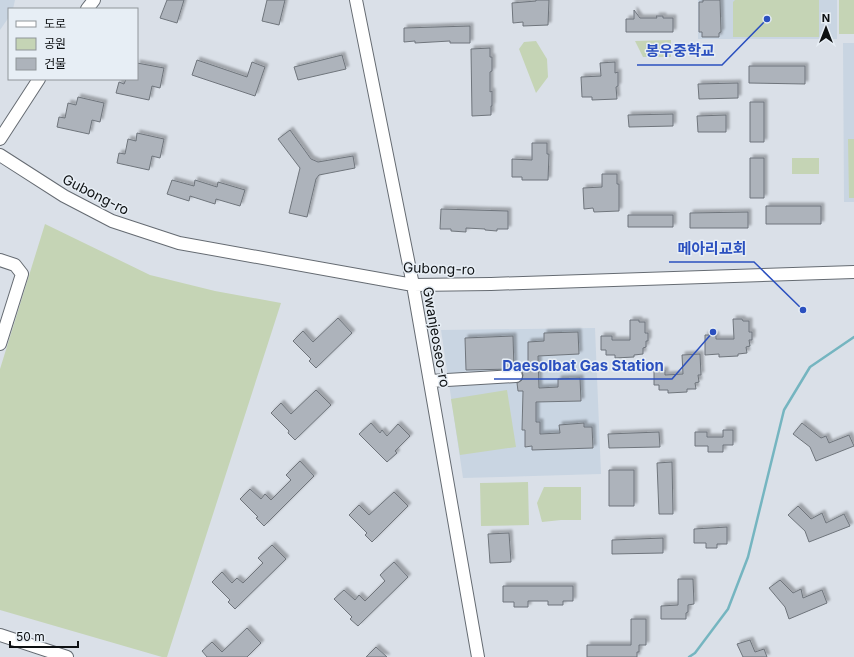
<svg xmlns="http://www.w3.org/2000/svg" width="854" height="657" viewBox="0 0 854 657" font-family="Inter,'Noto Sans KR',sans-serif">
  <defs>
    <filter id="shadow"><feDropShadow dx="3" dy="-3" stdDeviation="1" flood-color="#0004"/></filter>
  </defs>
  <rect width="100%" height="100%" fill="#dae0e8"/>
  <path fill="#c9d5e2" d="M 0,0 L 15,0 L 13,9 L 9,9 L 9,17 L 0,30 Z
    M 698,0 L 837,0 L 837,39 L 698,39 Z
    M 843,43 L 854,43 L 854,202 L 844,202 Z
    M 595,328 L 601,474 L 463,478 L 441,330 Z"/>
  <path fill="#c5d4b5" d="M 735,0 L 819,0 L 819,37 L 733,37 L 733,2 Z
    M 839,0 L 854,0 L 854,34 L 839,34 Z
    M 671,40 L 671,57 L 643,57 L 635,41 Z
    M 536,41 L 547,59 L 548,77 L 536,93 L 519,49 L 524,42 Z
    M 848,139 L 854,139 L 854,198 L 849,198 Z
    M 792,158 L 819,158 L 819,174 L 792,174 Z
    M 45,224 L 150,275 L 215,291 L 281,303 L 167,657 L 162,657 L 0,610 L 0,369 Z
    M 507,390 L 516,447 L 460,455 L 451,399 Z
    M 528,482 L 529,525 L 481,526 L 480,483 Z
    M 544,487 L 581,487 L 581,520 L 561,520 L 542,522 L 537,503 Z"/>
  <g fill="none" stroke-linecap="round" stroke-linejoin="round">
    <path stroke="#75b5c0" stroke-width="2.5" d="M 689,657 L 695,653 L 728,609 L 748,557 L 784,410 L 810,367 L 854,337"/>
  </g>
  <path fill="#adb3bb" stroke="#6f757c" filter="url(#shadow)" d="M 167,0 L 184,0 L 177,23 L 160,18 Z
    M 267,0 L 285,0 L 279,25 L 262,21 Z
    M 536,0 L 549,0 L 548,25 L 523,26 L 523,22 L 513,23 L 512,3 L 536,1 Z
    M 703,0 L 720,0 L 721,32 L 719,33 L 719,37 L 702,37 L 702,32 L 699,32 L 699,2 L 703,2 Z
    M 634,10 L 640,18 L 657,18 L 656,16 L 663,16 L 663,18 L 673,18 L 673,32 L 626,32 L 626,19 L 634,19 Z
    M 470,26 L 470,43 L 450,43 L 450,41 L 415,43 L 415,41 L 404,42 L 404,28 Z
    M 490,48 L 490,57 L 492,57 L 492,71 L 490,72 L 490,92 L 492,91 L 492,106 L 491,106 L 491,115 L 472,116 L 471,49 Z
    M 342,55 L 346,69 L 298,80 L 294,67 Z
    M 197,60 L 247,77 L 252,62 L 265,67 L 255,96 L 192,75 Z
    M 615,62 L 615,73 L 618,72 L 618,86 L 616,87 L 617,99 L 592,100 L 592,97 L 582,97 L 581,77 L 601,76 L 600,63 Z
    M 137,63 L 164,68 L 160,88 L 152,86 L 149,100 L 116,93 L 119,82 L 124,84 L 126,79 L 137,79 Z
    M 749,66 L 805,66 L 805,84 L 749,83 Z
    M 738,83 L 738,98 L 699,99 L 698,84 Z
    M 78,97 L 104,103 L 100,122 L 92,120 L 89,134 L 57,127 L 59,117 L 65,118 L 68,103 L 76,105 Z
    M 750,102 L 764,102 L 764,142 L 750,142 Z
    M 673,114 L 673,126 L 629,127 L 628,115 Z
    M 726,115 L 726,132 L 698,132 L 697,116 Z
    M 290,130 L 311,159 L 318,162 L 353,156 L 355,168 L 319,175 L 316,179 L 307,217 L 289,213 L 300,168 L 278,139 Z
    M 137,133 L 164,139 L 160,158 L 152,156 L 149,170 L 117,163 L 119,153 L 125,154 L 128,139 L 136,141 Z
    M 532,143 L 547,143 L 547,154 L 549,154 L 548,180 L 522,180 L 522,177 L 512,177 L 512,159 L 532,160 Z
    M 750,158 L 764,158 L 764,198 L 750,198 Z
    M 602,174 L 617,174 L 617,184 L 619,184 L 619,211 L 594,212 L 593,208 L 584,209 L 583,188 L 602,187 Z
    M 172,180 L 194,186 L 195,180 L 217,187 L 218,182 L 245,190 L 240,206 L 216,199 L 215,204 L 190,196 L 189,201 L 167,194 Z
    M 766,206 L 821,206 L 821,224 L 766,224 Z
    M 441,209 L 508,211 L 508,229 L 497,229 L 497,231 L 485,230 L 485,229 L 466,228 L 466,232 L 451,231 L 451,229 L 440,229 Z
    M 748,212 L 748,228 L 690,228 L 690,213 Z
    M 628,215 L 673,215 L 673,227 L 628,227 Z
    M 338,318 L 352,333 L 316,368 L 309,361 L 311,359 L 293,341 L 303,331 L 313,342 Z
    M 733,319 L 742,319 L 743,321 L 749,321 L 749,332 L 752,332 L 752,340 L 749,340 L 750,346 L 746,347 L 747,353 L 738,354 L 738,356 L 719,357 L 719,354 L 705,355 L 705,335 L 716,335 L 716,339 L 734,339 Z
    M 630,320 L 639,320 L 639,322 L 645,322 L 645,333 L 648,333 L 648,341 L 646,341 L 646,347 L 643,348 L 643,354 L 634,355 L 634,357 L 615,358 L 615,355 L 606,355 L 606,350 L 601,350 L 601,336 L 612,336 L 612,340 L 630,340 Z
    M 578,332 L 579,354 L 538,356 L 539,388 L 558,387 L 558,379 L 580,378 L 581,401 L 536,402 L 536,422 L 540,422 L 540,434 L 560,433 L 559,425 L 584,423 L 584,427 L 592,427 L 593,448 L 532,450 L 532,446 L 525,447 L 525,430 L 522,430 L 523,391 L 518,391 L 517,383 L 522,380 L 523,375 L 522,372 L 517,368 L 528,368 L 528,342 L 544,341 L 544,333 Z
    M 513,336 L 514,369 L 466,370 L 465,338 Z
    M 700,354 L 701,375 L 698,375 L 699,382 L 695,383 L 696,389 L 687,389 L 687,392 L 668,393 L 668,390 L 659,390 L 659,385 L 654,385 L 654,371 L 665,370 L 665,375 L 683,374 L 682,355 Z
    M 316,390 L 331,405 L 295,440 L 288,433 L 289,431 L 271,413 L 281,403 L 291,414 Z
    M 371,423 L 380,433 L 382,430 L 387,436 L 398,424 L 410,436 L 395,451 L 397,453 L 387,462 L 359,434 Z
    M 802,423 L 821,438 L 826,436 L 829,443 L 849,435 L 854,446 L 816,461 L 810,447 L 793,434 Z
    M 723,430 L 733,430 L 733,445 L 723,445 L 723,452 L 708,452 L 708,446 L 695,446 L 695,432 L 707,432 L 707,437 L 723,437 Z
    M 659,432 L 660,447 L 609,448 L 608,434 Z
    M 300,461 L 314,476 L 264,526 L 256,518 L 258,517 L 240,499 L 250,489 L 261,499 L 265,494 L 271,500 L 291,480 L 286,475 Z
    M 672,462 L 673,514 L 659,514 L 657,463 Z
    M 609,470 L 634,470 L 634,506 L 609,506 Z
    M 394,492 L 408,506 L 372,542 L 365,535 L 367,533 L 349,515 L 359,505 L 369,515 Z
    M 798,506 L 811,519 L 822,513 L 826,523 L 844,514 L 850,526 L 809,542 L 805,531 L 788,515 Z
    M 727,527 L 727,544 L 717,544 L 717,548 L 706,548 L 706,543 L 694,543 L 694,529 Z
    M 509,533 L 511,562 L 490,563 L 488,534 Z
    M 663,538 L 663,553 L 612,554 L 612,540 Z
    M 272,545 L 286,559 L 235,609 L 228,602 L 230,600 L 212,582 L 222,572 L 232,583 L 237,578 L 243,583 L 263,563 L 258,558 Z
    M 394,562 L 408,577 L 358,626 L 350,619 L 352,617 L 334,599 L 344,590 L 355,600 L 359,595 L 365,601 L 385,581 L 380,575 Z
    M 678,579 L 693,579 L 694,604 L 688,605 L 688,612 L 686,613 L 686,619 L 661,619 L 661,606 L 678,605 Z
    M 780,580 L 793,593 L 801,589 L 803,598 L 822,590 L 827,603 L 789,619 L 785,607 L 769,588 Z
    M 503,586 L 573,586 L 573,601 L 563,601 L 563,605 L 548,605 L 548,601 L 528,601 L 528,607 L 514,607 L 514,602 L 503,602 Z
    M 631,619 L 646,619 L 646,645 L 639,645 L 639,652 L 637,652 L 637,657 L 587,657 L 587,645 L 631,645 Z
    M 247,628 L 261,643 L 247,657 L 207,657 L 202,651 L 212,642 L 222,652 Z
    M 750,640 L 755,652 L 764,649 L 767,657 L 743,657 L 737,644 Z
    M 376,647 L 387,657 L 366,657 Z"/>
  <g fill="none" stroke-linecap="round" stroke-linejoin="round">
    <g stroke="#656b72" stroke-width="14">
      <path id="minor" d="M 356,0 L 413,285 L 478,657
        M 87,9 L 94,0
        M 0,139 L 39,79
        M 0,155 L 64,196 L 112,221 L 179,243 L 413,285 L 491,284 L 854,272
        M 0,260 L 15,265 L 22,274 L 0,344
        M 430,381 L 516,376
        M 0,635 L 67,657"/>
    </g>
    <use href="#minor" stroke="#fff" stroke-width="12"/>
  </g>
  <g text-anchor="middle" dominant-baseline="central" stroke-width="3" stroke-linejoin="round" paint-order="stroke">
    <g font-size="14" fill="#0d1012" stroke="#e7eef5">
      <text transform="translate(96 194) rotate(27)">Gubong-ro</text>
      <text transform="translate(439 268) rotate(2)">Gubong-ro</text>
      <text transform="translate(437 337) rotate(80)">Gwanjeoseo-ro</text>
    </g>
  </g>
  <path fill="none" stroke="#2b50bf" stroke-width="1.5" d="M767 19L722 65H637M803 310L754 262H669M713 332L672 379H494"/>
  <g fill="#2b50bf" stroke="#e7eef5" stroke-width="1.5">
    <circle cx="767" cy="19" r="4"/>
    <circle cx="803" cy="310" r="4"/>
    <circle cx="713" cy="332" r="4"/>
  </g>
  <g font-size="15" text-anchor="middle" font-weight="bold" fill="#2b50bf" stroke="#e7eef5" stroke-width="3" stroke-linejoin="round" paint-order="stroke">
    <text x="680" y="56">봉우중학교</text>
    <text x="712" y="254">메아리교회</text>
    <text x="583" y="371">Daesolbat Gas Station</text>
  </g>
  <rect x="8" y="8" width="130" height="72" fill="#e7eef5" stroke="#90959a"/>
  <rect x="16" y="21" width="20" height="6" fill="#ffffff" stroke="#90959a"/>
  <text x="44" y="28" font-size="12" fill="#0d1012">도로</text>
  <rect x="16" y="38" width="20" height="12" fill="#c5d4b5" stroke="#90959a"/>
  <text x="44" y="48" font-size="12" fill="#0d1012">공원</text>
  <rect x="16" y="58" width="20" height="12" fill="#adb3bb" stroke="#90959a"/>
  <text x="44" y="68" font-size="12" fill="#0d1012">건물</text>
  <g transform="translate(826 28)" stroke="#e7eef5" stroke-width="3" paint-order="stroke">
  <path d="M0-3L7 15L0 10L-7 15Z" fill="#0d1012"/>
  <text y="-6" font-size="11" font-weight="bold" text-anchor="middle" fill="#0d1012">N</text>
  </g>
  <path d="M10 641v6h68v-6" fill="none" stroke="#0d1012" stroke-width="2"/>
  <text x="16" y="641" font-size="12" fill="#0d1012" stroke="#e7eef5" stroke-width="3" paint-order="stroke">50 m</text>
</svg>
